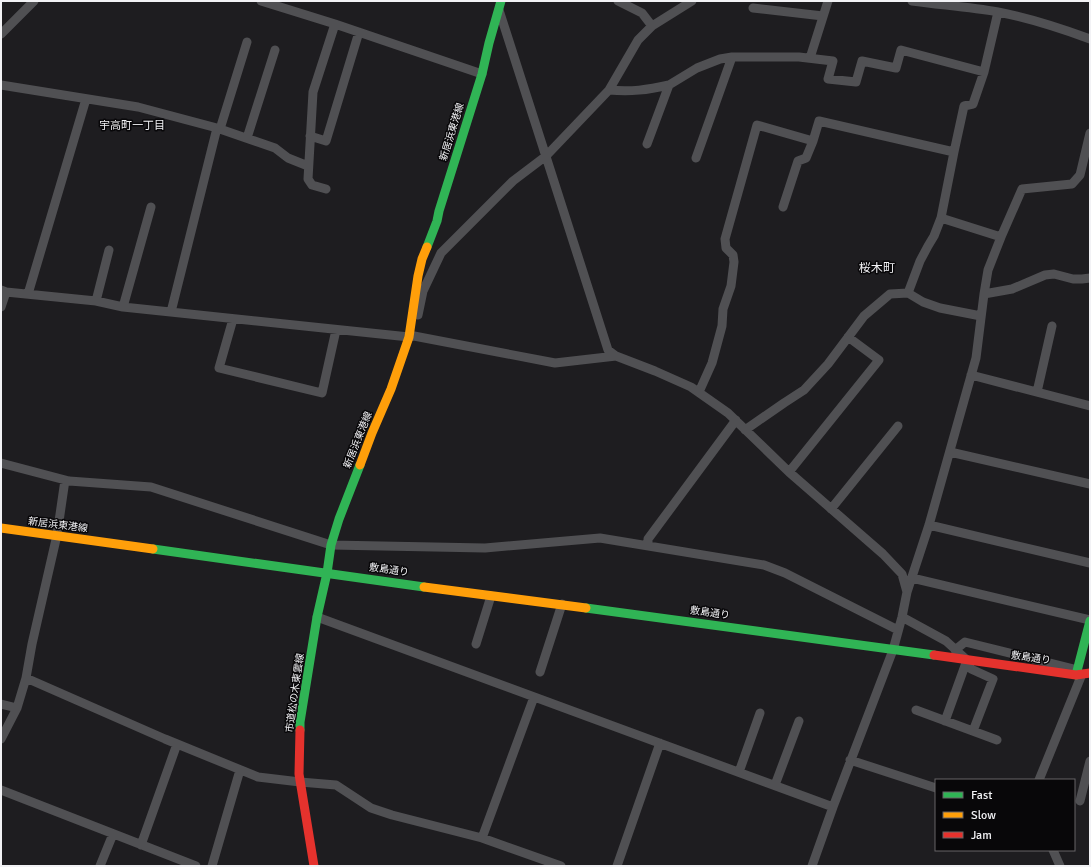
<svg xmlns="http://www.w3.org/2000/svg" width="1091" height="867" viewBox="0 0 1091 867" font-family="Signika,'Noto Sans JP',sans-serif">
  <rect width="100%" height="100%" fill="#1e1d20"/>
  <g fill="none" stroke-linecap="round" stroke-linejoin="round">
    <path stroke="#505053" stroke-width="9" d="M 261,1 L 335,24 L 482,74
      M 912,1 C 941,5 970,7 998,12 C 1029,18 1060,28 1090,39
      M 753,8 L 823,16
      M 499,10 L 608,350 L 616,356 L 655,371 L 691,387 L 728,413 L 789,472 L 883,554 L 902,574 L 907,592 L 902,617 L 893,650 L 833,807 L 812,866
      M 652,26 L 692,1
      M 1,34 L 34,1
      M 810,58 L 828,1
      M 1,85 L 138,107 L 217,128 L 275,148 L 288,158 L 308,166
      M 669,85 L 697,68 L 720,59 L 732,57 L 799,57 L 833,61 L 828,79 L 856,82 L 862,61 L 896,68 L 901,50 L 984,72
      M 609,90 L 638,40 L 652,26 L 642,13 L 618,1
      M 220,129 L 247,42
      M 310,136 L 326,141 L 359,32
      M 247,138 L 275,50
      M 696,158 L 732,57
      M 326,189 L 312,185 L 308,179 L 313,92 L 335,24
      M 783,207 L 798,161 L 806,158 L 813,141 L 819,121 L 954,152
      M 941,218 L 1001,237
      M 1,290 L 6,292 L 96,301 L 123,307 L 409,337 L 414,336 L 555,363 L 616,356
      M 908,293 L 923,302 L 940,308 L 981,316
      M 28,294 L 86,99
      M 984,294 L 1012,289 L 1045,275 L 1054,274 L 1073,279 L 1082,279 L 1090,278
      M 96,301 L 109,250
      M 1,307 L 6,292
      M 123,307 L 151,207
      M 171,312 L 217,128
      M 418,315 L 423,291 L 441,253 L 513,181 L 546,156 L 609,90 C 631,92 647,90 669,85 L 647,144
      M 233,319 L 219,368 L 322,393 L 336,330
      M 971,375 L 1090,406
      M 699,392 L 712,363 L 722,326 L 723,309 L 731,286 L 734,262 L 733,255 L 726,248 L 725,239 L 757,125 L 813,141
      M 1037,392 L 1052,326
      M 745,430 L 784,403 L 804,390 L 828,364 L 864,316 L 890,294 L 908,293 L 920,261 L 928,246 L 934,236 L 941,218 L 954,152 L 964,106 L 973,104 L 984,72 L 998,12
      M 950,452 L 1090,484
      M 1,463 L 69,481 L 151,487 L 331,545 L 485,548 L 600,538 L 764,565 L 785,573 L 898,630
      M 789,472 L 879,360 L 848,337
      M 831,509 L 898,426
      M 929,525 L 1090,563
      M 648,546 L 648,539 L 736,420
      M 912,578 L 1090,620
      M 907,592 L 929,525 L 976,358 L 984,294 L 988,270 L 1001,237 L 1022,189 L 1072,184 L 1080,175 L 1090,133
      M 317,617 L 833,807
      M 902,617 L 946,641 L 967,660 L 971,669 L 993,679 L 973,731
      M 476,644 L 491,596
      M 955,650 L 965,642 L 1074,669
      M 540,672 L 562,604
      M 26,678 L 165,739 L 258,777 L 300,782 L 336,785 L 371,808 L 392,815 L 482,838 L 561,866
      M 1,704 L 17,708
      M 916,710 L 997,740
      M 945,721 L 967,660
      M 1,739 L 17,708 L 26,678 L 32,644 L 57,535 L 65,480
      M 850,760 L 936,788
      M 739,772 L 760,713
      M 1039,780 L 1082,674
      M 775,785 L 799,721
      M 1,790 L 196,866
      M 1080,801 L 1090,761
      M 482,838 L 534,697
      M 141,845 L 177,744
      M 1053,850 L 1060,866
      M 100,866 L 113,834
      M 212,866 L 240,770
      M 617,866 L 660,743"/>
    <path stroke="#30b455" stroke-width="9" d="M 427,247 L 437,221 L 439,211 L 482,74 L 489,43 L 501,1
      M 153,549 L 424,587
      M 586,608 L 934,655
      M 1076,675 L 1090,621
      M 300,730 L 300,722 L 317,617 L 327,573 L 331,545 L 339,519 L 360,465"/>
    <path stroke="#ff9f0a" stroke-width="9" d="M 360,465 L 372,433 L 391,389 L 409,337 L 418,276 L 422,259 L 427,247
      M 1,528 L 153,549
      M 424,587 L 586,608"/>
    <path stroke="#e5322d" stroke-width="9" d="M 934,655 L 1076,675 L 1090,673
      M 300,730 L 299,774 L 314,866"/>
  </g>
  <g text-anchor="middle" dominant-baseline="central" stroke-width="3" stroke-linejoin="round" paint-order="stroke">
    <g font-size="10" fill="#f2f2f5" stroke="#080709">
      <text transform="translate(452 132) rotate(-73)">新居浜東港線</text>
      <text transform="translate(358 440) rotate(-68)">新居浜東港線</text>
      <text transform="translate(58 525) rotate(7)">新居浜東港線</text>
      <text transform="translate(389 570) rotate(8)">敷島通り</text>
      <text transform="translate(710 613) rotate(8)">敷島通り</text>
      <text transform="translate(1031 658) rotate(8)">敷島通り</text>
      <text transform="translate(295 693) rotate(-82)">市道松の木東雲線</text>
    </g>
    <g font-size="11" fill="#f2f2f5" stroke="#080709">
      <text x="132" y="125">宇高町一丁目</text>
    </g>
    <g font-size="12" fill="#f2f2f5" stroke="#080709">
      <text x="877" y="268">桜木町</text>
    </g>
  </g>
  <rect width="1091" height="867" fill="none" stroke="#f2f2f5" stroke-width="4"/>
  <rect x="935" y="779" width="140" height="72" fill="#080709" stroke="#666567"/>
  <rect x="943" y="792" width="20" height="6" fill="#30b455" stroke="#666567"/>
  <text x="971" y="799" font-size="12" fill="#f2f2f5">Fast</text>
  <rect x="943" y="812" width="20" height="6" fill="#ff9f0a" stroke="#666567"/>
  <text x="971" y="819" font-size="12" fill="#f2f2f5">Slow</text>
  <rect x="943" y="832" width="20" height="6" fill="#e5322d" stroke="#666567"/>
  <text x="971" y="839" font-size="12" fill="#f2f2f5">Jam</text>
</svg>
